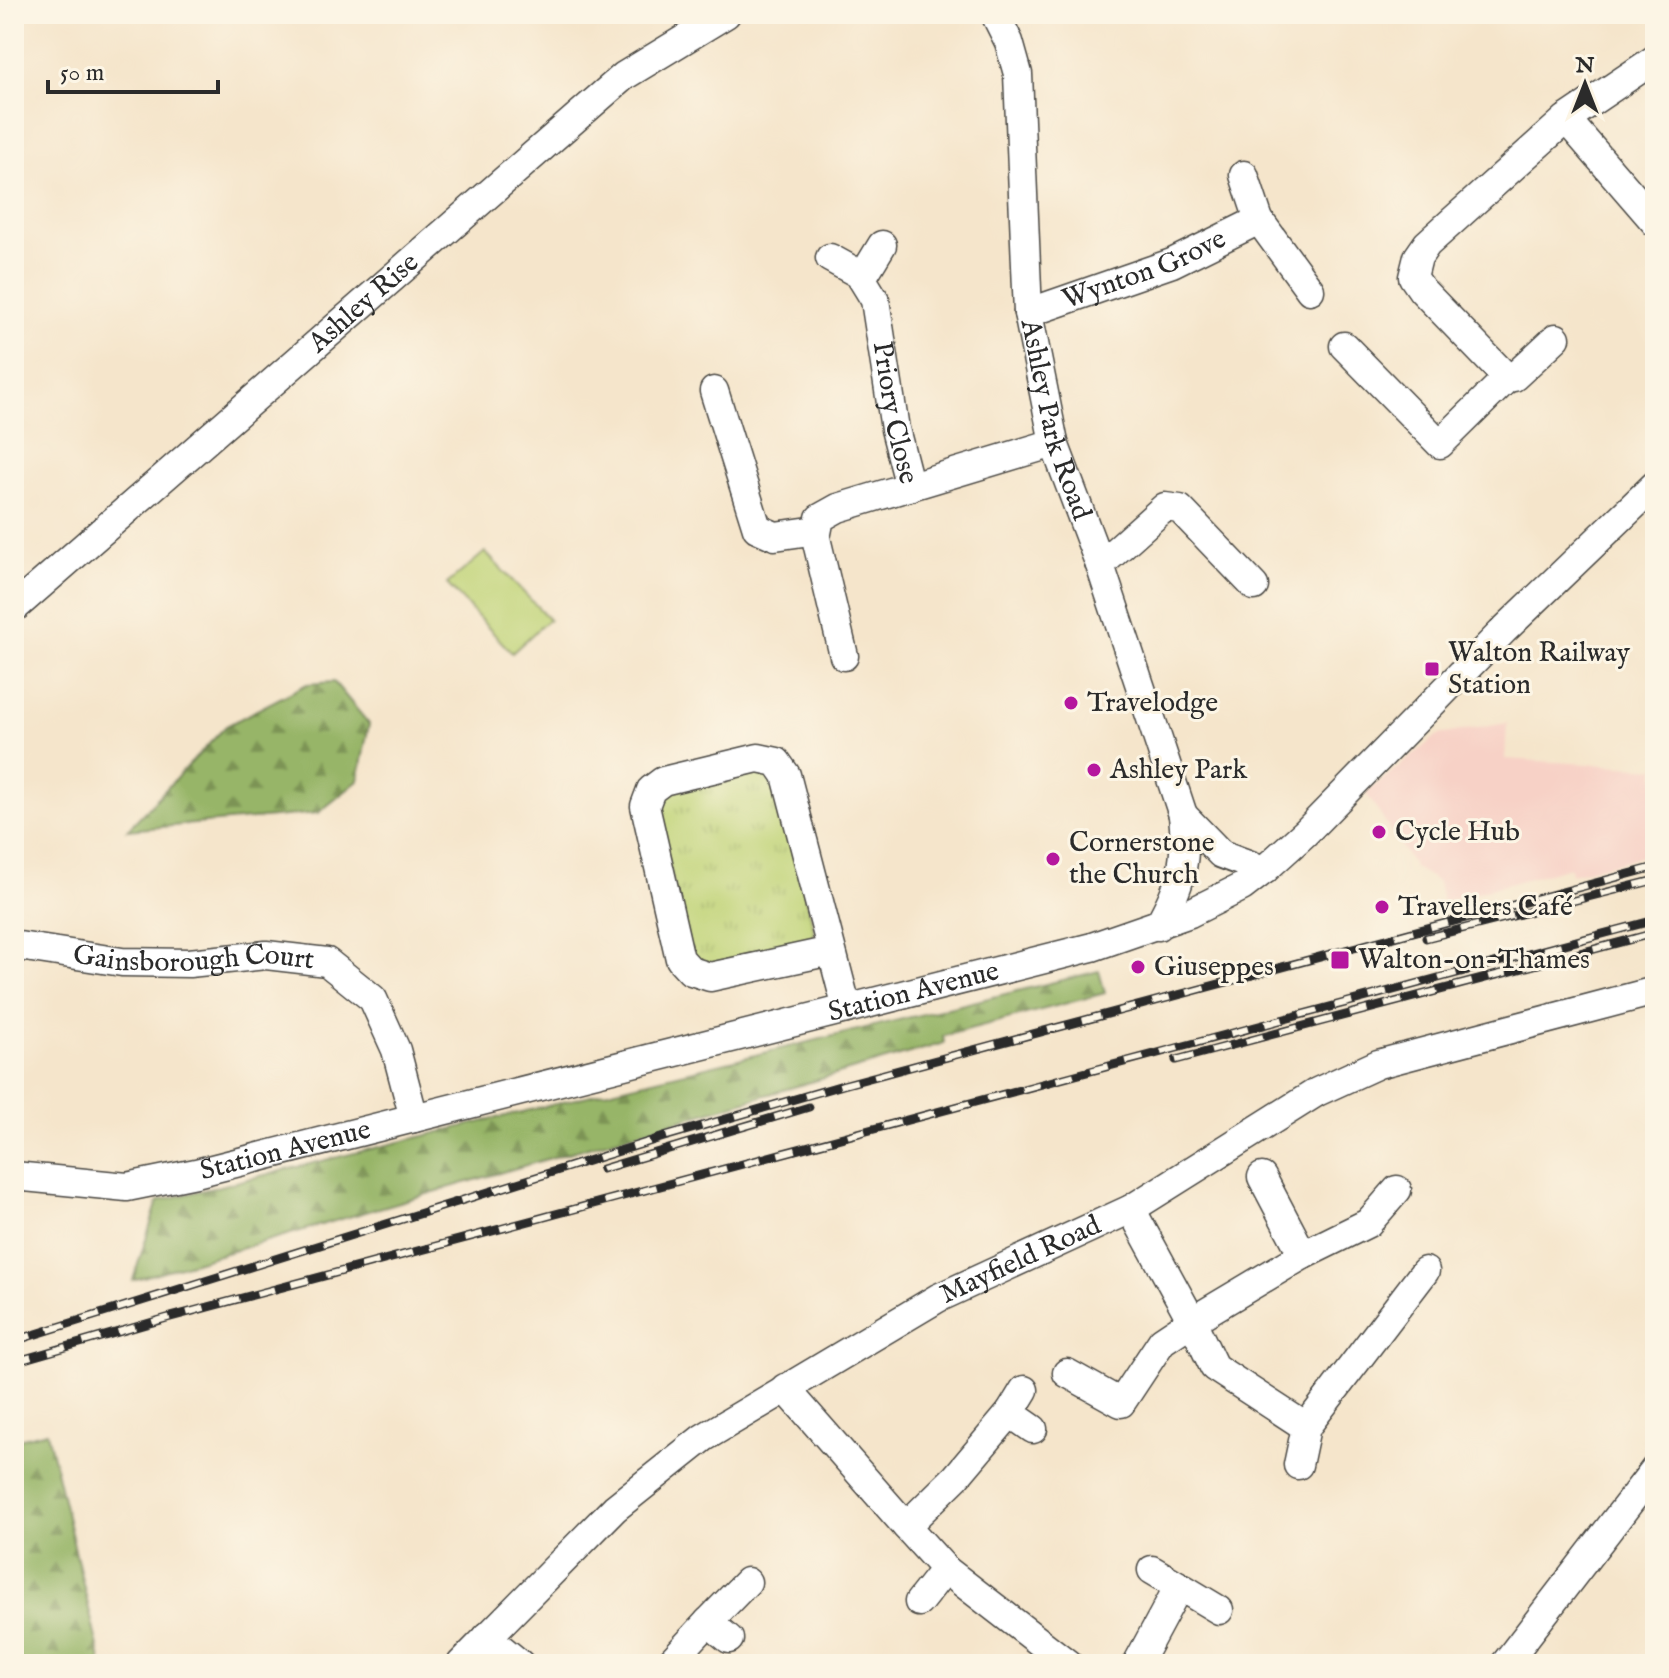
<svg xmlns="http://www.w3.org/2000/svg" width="1669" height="1678" viewBox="0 0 1669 1678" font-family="'IM FELL English',serif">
  <defs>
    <pattern id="grass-tufts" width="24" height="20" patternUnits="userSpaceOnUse" patternTransform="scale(2)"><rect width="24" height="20" fill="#bfd376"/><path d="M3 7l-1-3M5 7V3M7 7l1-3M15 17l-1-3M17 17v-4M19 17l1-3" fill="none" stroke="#a4b566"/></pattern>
    <pattern id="forest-firs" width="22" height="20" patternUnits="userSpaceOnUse" patternTransform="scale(2)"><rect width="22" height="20" fill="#97b567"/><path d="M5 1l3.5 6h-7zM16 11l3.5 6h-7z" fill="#7b9355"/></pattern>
  </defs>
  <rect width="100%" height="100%" fill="#fcf5e5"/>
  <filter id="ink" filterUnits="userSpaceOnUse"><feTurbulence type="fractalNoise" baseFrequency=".0125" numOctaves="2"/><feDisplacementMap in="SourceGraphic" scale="16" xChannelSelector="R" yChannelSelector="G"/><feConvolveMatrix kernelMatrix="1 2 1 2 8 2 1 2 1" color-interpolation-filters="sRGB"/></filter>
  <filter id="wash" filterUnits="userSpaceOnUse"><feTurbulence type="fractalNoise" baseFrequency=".006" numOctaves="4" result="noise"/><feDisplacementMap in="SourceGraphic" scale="32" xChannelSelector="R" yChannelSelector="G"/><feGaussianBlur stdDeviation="1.8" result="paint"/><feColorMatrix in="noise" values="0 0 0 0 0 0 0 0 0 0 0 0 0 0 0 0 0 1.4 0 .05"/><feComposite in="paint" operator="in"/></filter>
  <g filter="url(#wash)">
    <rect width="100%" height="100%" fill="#f5e5cb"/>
    <path fill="#f7d1c6" d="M 1507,723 L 1505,759 L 1655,768 L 1655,853 L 1571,874 L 1570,867 L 1442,902 L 1438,882 L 1415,868 L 1366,793 L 1438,735 Z"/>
    <path fill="url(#grass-tufts)" stroke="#757f50" stroke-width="2" d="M 762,766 L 774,770 L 815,933 L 806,945 L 710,971 L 691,963 L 654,797 Z"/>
    <path fill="url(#forest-firs)" stroke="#617049" stroke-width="2" d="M 334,682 L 369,724 L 358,781 L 318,813 L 127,830 L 226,726 L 307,684 Z
      M 1099,971 L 1105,993 L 943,1036 L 944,1043 L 133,1280 L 158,1201 Z
      M 47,1432 L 102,1664 L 14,1664 L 14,1440 Z"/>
    <path fill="#bfd376" stroke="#757f50" stroke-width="2" d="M 485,552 L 549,619 L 512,653 L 447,584 Z"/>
  </g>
  <g filter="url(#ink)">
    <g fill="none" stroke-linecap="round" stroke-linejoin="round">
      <g stroke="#494743" stroke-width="31">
        <g id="minor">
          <path id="s1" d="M 995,14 L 1009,42 L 1018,74 L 1028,313 L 1054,443 L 1100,565 L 1183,815 C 1188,861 1181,886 1158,926"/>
          <path d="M 1566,119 L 1655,222"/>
          <path d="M 1244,175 L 1259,220 L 1310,290"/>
          <path id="s2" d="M 830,258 L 859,274 L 875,300 L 895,429 L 910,487"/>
          <path d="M 862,278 L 882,245"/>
          <path id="s3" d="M 1028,313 L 1172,263 L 1259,220"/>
          <path d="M 1344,346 L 1440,444 L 1507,378 L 1422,290 L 1413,277 L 1418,257 L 1427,244 L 1566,119 L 1655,59"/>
          <path d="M 1507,378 L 1514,377 L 1556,338"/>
          <path d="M 714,391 L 757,528 L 775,536 L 817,530"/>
          <path d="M 1100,565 L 1165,507 L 1180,509 L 1254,586"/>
          <path id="s4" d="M 14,608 L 624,76 L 726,14"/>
          <path d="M 844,656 L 816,538 L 820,518 L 838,508 L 1054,443"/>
          <path d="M 1183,815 L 1221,854 L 1264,870"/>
          <path id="s5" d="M 19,946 L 122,962 L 189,963 L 266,955 L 327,962 L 373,999 L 396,1050 L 414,1118"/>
          <path d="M 831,951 L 710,977 L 691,971 L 680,959 L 645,806 L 651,790 L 663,781 L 758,758 L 777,762 L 786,775 L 847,1009"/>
          <path id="s6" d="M 14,1176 L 127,1187 L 196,1173 L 1092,947 L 1190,913 L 1242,887 L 1264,870 L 1305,833 L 1504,630 L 1655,485"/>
          <path d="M 1262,1177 L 1303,1255"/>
          <path d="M 1067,1373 L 1121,1403 L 1162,1341 L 1192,1321 L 1131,1209"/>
          <path d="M 785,1388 L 906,1526 L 956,1477 L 1010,1413"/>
          <path d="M 1024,1390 L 1010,1413 L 1033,1429"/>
          <path d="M 1306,1427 L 1214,1367 L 1192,1321 L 1303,1255 L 1368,1223 L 1397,1190"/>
          <path d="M 1298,1465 L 1306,1427 L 1425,1271"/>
          <path d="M 906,1526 L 945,1569 L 1068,1664"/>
          <path d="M 1179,1586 L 1219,1610"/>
          <path d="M 919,1602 L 945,1569"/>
          <path d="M 487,1637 L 520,1664"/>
          <path d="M 729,1639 L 708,1622 L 747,1582"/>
          <path id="s7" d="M 461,1664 L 615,1508 L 703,1438 L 938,1298 L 1131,1209 L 1317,1092 L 1378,1064 L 1655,991"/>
          <path d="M 669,1664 L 708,1622"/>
          <path d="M 1137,1664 L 1179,1586 L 1152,1570"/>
          <path d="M 1505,1664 L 1655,1469"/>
        </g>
      </g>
      <use href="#minor" stroke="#fff" stroke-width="28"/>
      <g stroke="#2b2b2b" stroke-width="9">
        <path id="rail" d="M 1426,938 L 1655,880
          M 1176,1060 L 1655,933
          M 602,1169 L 809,1107
          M 14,1341 L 664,1137 L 843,1085 L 1655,867
          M 14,1362 L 167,1318 L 1655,920"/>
      </g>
      <use href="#rail" stroke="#fcf5e5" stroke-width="6" stroke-dasharray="18" stroke-linecap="butt"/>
    </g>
  </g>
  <g fill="#b5179e" stroke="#fcf5e5" stroke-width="3">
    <rect x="1424" y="661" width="16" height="16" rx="4"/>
    <circle cx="1071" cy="703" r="8"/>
    <circle cx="1094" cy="770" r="8"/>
    <circle cx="1379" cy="832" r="8"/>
    <circle cx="1053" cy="859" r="8"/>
    <circle cx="1382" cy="907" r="8"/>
    <rect x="1330" y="950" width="20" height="20" rx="4"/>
    <circle cx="1138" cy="967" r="8"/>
  </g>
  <g text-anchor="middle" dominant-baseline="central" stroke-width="6" stroke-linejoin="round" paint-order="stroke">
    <g font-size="28" fill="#2b2b2b" stroke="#fcf5e5">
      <text stroke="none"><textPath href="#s3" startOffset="124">Wynton Grove</textPath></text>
      <text stroke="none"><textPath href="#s4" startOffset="464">Ashley Rise</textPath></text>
      <text stroke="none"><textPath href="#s2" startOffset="178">Priory Close</textPath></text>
      <text stroke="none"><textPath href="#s1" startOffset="414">Ashley Park Road</textPath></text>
      <text stroke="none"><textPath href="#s5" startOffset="176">Gainsborough Court</textPath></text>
      <text stroke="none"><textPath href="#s6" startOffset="924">Station Avenue</textPath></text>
      <text stroke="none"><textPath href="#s6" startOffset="276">Station Avenue</textPath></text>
      <text stroke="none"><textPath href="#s7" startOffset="696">Mayfield Road</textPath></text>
    </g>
    <g font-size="28" fill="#2b2b2b" stroke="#fcf5e5" text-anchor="start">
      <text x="1448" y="653">Walton Railway<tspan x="1448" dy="32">Station</tspan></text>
      <text x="1087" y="703">Travelodge</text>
      <text x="1110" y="770">Ashley Park</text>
      <text x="1395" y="832">Cycle Hub</text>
      <text x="1069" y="843">Cornerstone<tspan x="1069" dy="32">the Church</tspan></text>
      <text x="1398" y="907">Travellers Café</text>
      <text x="1358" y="960">Walton-on-Thames</text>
      <text x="1154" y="967">Giuseppes</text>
    </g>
  </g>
  <rect width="1669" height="1678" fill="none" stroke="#fcf5e5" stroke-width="48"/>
  <g transform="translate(1585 84)" stroke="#fcf5e5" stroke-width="6" paint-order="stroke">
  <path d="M0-6L14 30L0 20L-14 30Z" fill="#2b2b2b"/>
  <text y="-12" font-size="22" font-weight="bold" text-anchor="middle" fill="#2b2b2b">N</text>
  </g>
  <path d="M48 80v12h170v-12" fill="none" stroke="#2b2b2b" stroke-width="4"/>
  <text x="60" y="80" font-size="24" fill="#2b2b2b" stroke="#fcf5e5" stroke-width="6" paint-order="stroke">50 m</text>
</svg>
